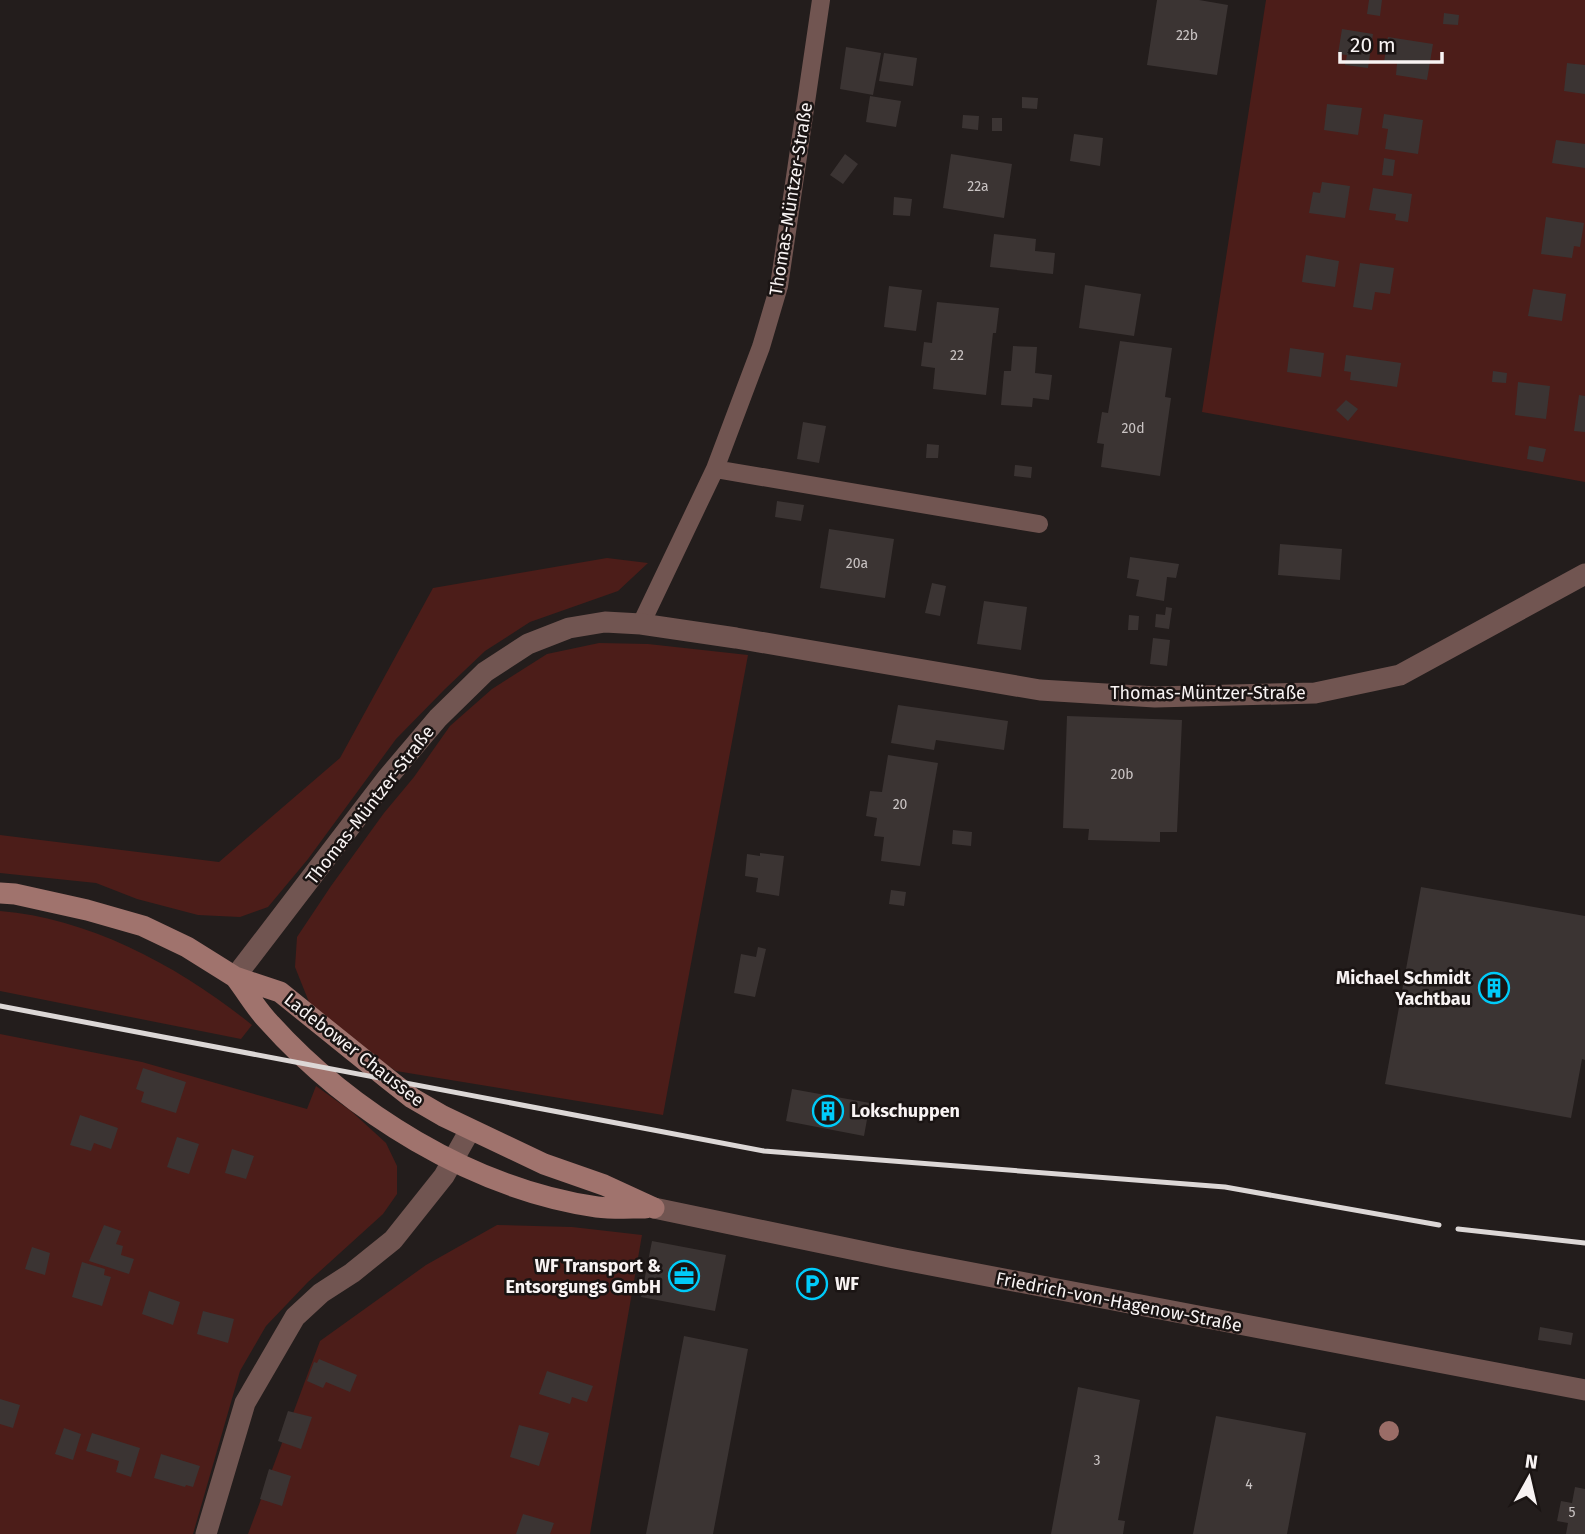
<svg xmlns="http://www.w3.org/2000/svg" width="1585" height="1534" viewBox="0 0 1585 1534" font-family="'Fira Sans',sans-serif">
  <rect width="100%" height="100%" fill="#231d1c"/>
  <path fill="#4c1d19" d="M 1266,0 L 1585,0 L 1585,482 L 1202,412 Z
    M 607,558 L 648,563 L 618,591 L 530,622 L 485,651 L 445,689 L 396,739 L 308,859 L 268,907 L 240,917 L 198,915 L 137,899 L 96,883 L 0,873 L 0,835 L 219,862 L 340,758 L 433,588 Z
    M 599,643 L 648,644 L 748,655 L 663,1115 L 396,1071 L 360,1047 L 309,1002 L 295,967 L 297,937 L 331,886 L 384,813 L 414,777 L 450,726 L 492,689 L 547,654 Z
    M 0,911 C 90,918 182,968 252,1025 L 241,1039 L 0,991 Z
    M 0,1034 L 142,1062 L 307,1109 L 316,1086 L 351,1111 L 386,1143 L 397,1166 L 397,1194 L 383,1214 L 308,1282 L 266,1326 L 240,1371 L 193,1534 L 0,1534 Z
    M 497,1225 L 572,1227 L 642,1235 L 590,1534 L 248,1534 L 320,1341 L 426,1265 Z"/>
  <path fill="#3b3433" d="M 1157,0 L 1199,0 L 1228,5 L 1217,75 L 1147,65 Z
    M 1369,0 L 1382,0 L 1380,16 L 1367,14 Z
    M 1444,13 L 1459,15 L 1458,25 L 1443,24 Z
    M 1342,29 L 1373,34 L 1368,68 L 1345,65 L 1347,55 L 1338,54 Z
    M 1388,37 L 1433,44 L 1427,80 L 1396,75 L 1397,63 L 1384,62 Z
    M 846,47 L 881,53 L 873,95 L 840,89 Z
    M 884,53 L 917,58 L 913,86 L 879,81 Z
    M 1567,63 L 1585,65 L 1585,94 L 1564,91 Z
    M 870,96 L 901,101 L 896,127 L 866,122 Z
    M 1022,97 L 1038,98 L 1037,109 L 1022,108 Z
    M 1327,104 L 1362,108 L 1358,135 L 1324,130 Z
    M 1384,114 L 1423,120 L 1418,154 L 1385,149 L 1388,129 L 1382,128 Z
    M 963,115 L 979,116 L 978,130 L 962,128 Z
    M 992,118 L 1002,118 L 1002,131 L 992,131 Z
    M 1074,134 L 1103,138 L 1100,166 L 1070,161 Z
    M 1556,140 L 1585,144 L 1585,168 L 1552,163 Z
    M 845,154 L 858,164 L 843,184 L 830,175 Z
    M 951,154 L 1012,164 L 1004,218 L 943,208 Z
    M 1384,158 L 1395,160 L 1393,176 L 1382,175 Z
    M 1322,182 L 1350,186 L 1345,218 L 1309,213 L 1313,192 L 1320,193 Z
    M 1373,188 L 1412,194 L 1408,222 L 1395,220 L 1396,214 L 1369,210 Z
    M 894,197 L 912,199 L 910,216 L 893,215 Z
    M 1546,217 L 1584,223 L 1580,247 L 1574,246 L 1572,258 L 1541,254 Z
    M 994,234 L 1036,239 L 1035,251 L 1055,253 L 1053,274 L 990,267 Z
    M 1306,255 L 1339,261 L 1335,287 L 1302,282 Z
    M 1360,263 L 1394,268 L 1390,294 L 1375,292 L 1372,310 L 1353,307 Z
    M 1085,285 L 1141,294 L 1134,336 L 1079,328 Z
    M 889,286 L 922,290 L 916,331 L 884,327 Z
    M 1533,289 L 1566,294 L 1562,321 L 1528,316 Z
    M 937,302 L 999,308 L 996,333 L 993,333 L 986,395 L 933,389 L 935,368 L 921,366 L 924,342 L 932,343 Z
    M 1120,341 L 1172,348 L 1165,397 L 1171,398 L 1160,476 L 1101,467 L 1104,444 L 1097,443 L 1102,412 L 1108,413 Z
    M 1013,346 L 1037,347 L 1035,373 L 1052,375 L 1049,400 L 1033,398 L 1032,407 L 1001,405 L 1004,371 L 1011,371 Z
    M 1290,348 L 1324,353 L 1321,377 L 1287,372 Z
    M 1346,355 L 1401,363 L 1397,387 L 1350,380 L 1351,372 L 1344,371 Z
    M 1493,371 L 1507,373 L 1506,383 L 1492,382 Z
    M 1518,382 L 1550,386 L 1546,419 L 1515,415 Z
    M 1579,395 L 1585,396 L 1585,432 L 1574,431 Z
    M 1346,400 L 1358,409 L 1348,421 L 1336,410 Z
    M 803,422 L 826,426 L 819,463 L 797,459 Z
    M 927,444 L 939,445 L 938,458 L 926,458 Z
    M 1529,446 L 1546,449 L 1543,462 L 1527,459 Z
    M 1015,465 L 1032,467 L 1031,478 L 1014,476 Z
    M 777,501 L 804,505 L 801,521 L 775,517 Z
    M 829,529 L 894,539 L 885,598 L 820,588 Z
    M 1280,544 L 1342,549 L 1340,580 L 1278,575 Z
    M 1130,557 L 1179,564 L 1176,578 L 1167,577 L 1164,601 L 1136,596 L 1139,580 L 1127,578 Z
    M 932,583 L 946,586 L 940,616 L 925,613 Z
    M 984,601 L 1027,607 L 1021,650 L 977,644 Z
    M 1166,607 L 1172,608 L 1169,629 L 1155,627 L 1156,614 L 1165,615 Z
    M 1129,615 L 1139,616 L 1138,630 L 1128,630 Z
    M 1153,638 L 1170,640 L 1167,666 L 1150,664 Z
    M 898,705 L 1008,721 L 1004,750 L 936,740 L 934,750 L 891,743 Z
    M 1067,716 L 1182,720 L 1177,832 L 1160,832 L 1160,842 L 1088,840 L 1089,829 L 1063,828 Z
    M 888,755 L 938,763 L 920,866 L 881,861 L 884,837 L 874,836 L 877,818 L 866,816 L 870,791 L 882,792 Z
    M 953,830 L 972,832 L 971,846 L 952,844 Z
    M 760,853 L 784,856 L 779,896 L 756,892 L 758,878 L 745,876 L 747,854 L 760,856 Z
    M 1421,887 L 1585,916 L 1585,1060 L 1582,1059 L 1571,1118 L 1385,1084 Z
    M 891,890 L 906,892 L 904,906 L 889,904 Z
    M 758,947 L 766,949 L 755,997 L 734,993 L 741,954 L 756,957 Z
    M 143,1068 L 186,1082 L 176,1113 L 141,1102 L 144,1092 L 136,1089 Z
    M 792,1089 L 870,1103 L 864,1136 L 786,1121 Z
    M 80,1115 L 118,1128 L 111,1149 L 94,1143 L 91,1151 L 70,1145 Z
    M 177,1137 L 199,1144 L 189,1174 L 167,1167 Z
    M 232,1149 L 254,1156 L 246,1179 L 225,1173 Z
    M 104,1225 L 121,1231 L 116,1244 L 123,1246 L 121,1255 L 134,1259 L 129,1274 L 89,1261 Z
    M 652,1241 L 726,1255 L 715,1311 L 641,1297 Z
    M 32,1247 L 50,1253 L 45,1275 L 25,1269 Z
    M 82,1262 L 105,1269 L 104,1275 L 111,1277 L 102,1306 L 72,1297 Z
    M 149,1291 L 180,1302 L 173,1325 L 142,1314 Z
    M 203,1311 L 234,1319 L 228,1343 L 197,1334 Z
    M 1540,1327 L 1573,1333 L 1571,1345 L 1538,1340 Z
    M 684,1336 L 748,1349 L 713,1534 L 646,1534 Z
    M 319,1359 L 357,1375 L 350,1392 L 326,1382 L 323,1388 L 307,1381 L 314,1362 L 317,1363 Z
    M 547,1371 L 593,1386 L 587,1402 L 572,1397 L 570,1404 L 539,1394 Z
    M 1078,1387 L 1140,1400 L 1118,1520 L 1125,1521 L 1123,1534 L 1051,1534 Z
    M 0,1399 L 20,1405 L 13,1428 L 0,1424 Z
    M 288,1411 L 312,1417 L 301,1449 L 278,1441 Z
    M 1216,1416 L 1306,1433 L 1287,1534 L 1193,1534 Z
    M 519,1425 L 549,1433 L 539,1466 L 510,1457 Z
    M 64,1428 L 81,1434 L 73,1460 L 55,1454 Z
    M 92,1433 L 140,1448 L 131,1477 L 116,1472 L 119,1461 L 86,1451 Z
    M 161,1454 L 200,1466 L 193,1487 L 186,1485 L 185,1487 L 154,1478 Z
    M 269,1469 L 291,1476 L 282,1506 L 260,1499 Z
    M 1575,1487 L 1585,1489 L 1585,1534 L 1566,1534 L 1568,1523 L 1557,1521 L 1561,1501 L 1572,1503 Z
    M 523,1514 L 554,1523 L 550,1534 L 516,1534 Z"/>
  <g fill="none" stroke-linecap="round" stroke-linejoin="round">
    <path stroke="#715551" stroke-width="18" d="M 715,469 L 1039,524
      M 641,624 L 715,469 L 761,347 L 779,286 L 821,0"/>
    <path stroke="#715551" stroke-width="21" d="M 235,977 L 388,777 L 438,718 L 485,672 L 528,644 L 569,628 L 605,622 L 641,624 L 736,638 L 1040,690 L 1155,697 L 1315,693 L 1400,675 L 1585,574
      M 654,1208 L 894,1258 L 1585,1390
      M 206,1534 L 245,1403 L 295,1317 L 321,1293 L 352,1273 L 393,1240 L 444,1176 L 470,1130"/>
    <path stroke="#a0736d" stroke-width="21" d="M 0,893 L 15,894 L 87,910 L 143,926 L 187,947 L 235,977 L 280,992 L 388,1079 L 412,1098 L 443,1116 L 544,1164 L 604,1185 L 654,1208
      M 235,977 C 246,991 255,1007 267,1020 C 349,1112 473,1189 597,1207 C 612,1209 629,1208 645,1208"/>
    <path stroke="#dcd7d6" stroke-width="5" d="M 0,1006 L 764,1151 L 1225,1187 L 1439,1225
      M 1458,1229 L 1585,1243"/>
  </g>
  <circle fill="#9a6d67" cx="1389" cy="1431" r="10"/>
  <defs>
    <g id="building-ring" transform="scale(1.575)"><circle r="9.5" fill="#1a1413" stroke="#00cbf9" stroke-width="1.5"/><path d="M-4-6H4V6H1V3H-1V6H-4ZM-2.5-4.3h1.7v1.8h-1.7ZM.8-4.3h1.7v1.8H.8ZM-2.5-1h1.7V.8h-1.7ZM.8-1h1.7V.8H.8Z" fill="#00cbf9"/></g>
    <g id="office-ring" transform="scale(1.575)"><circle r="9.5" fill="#1a1413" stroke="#00cbf9" stroke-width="1.5"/><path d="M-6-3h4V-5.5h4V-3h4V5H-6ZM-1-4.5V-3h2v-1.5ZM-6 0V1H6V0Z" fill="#00cbf9"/></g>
    <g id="parking-ring" transform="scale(1.575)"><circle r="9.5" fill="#1a1413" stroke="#00cbf9" stroke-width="1.5"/><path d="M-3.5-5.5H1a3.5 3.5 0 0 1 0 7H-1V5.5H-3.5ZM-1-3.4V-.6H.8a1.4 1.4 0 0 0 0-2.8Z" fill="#00cbf9"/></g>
  </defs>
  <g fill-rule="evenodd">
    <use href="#building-ring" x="1494" y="988"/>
    <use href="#building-ring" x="828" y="1111"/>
    <use href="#office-ring" x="684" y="1276"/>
    <use href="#parking-ring" x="812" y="1284"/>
  </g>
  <g text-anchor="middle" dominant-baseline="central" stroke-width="5" stroke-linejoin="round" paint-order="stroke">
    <g font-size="14" fill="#c9c3c3">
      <text x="1187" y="35">22b</text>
      <text x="978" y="186">22a</text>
      <text x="957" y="355">22</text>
      <text x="1133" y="428">20d</text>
      <text x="857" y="563">20a</text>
      <text x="1122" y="774">20b</text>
      <text x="900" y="804">20</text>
      <text x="1097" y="1460">3</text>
      <text x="1249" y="1484">4</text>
      <text x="1572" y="1512">5</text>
    </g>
    <g font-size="18" fill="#f8f3f3" stroke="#1a1413">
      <text transform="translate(791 199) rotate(-81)">Thomas-Müntzer-Straße</text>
      <text x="1208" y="693">Thomas-Müntzer-Straße</text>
      <text transform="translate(370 805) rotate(-52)">Thomas-Müntzer-Straße</text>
      <text transform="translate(354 1050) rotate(38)">Ladebower Chaussee</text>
      <text transform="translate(1119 1302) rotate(11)">Friedrich-von-Hagenow-Straße</text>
    </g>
    <g font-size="18" font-weight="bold" fill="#f8f3f3" stroke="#1a1413" text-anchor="end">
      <text x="1471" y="978">Michael Schmidt<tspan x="1471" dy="21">Yachtbau</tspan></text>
      <text x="851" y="1111" text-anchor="start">Lokschuppen</text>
      <text x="661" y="1266">WF Transport &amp;<tspan x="661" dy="21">Entsorgungs GmbH</tspan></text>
      <text x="835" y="1284" text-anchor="start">WF</text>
    </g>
  </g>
  <g transform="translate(1529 1478) rotate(8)" stroke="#1a1413" stroke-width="5" paint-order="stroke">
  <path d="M0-5L12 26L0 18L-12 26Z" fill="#f8f3f3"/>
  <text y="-10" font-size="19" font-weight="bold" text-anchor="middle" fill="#f8f3f3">N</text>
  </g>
  <path d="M1340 52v10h102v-10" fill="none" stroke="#f8f3f3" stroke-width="3.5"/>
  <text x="1350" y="52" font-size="21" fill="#f8f3f3" stroke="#1a1413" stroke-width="5" paint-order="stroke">20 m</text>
</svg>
